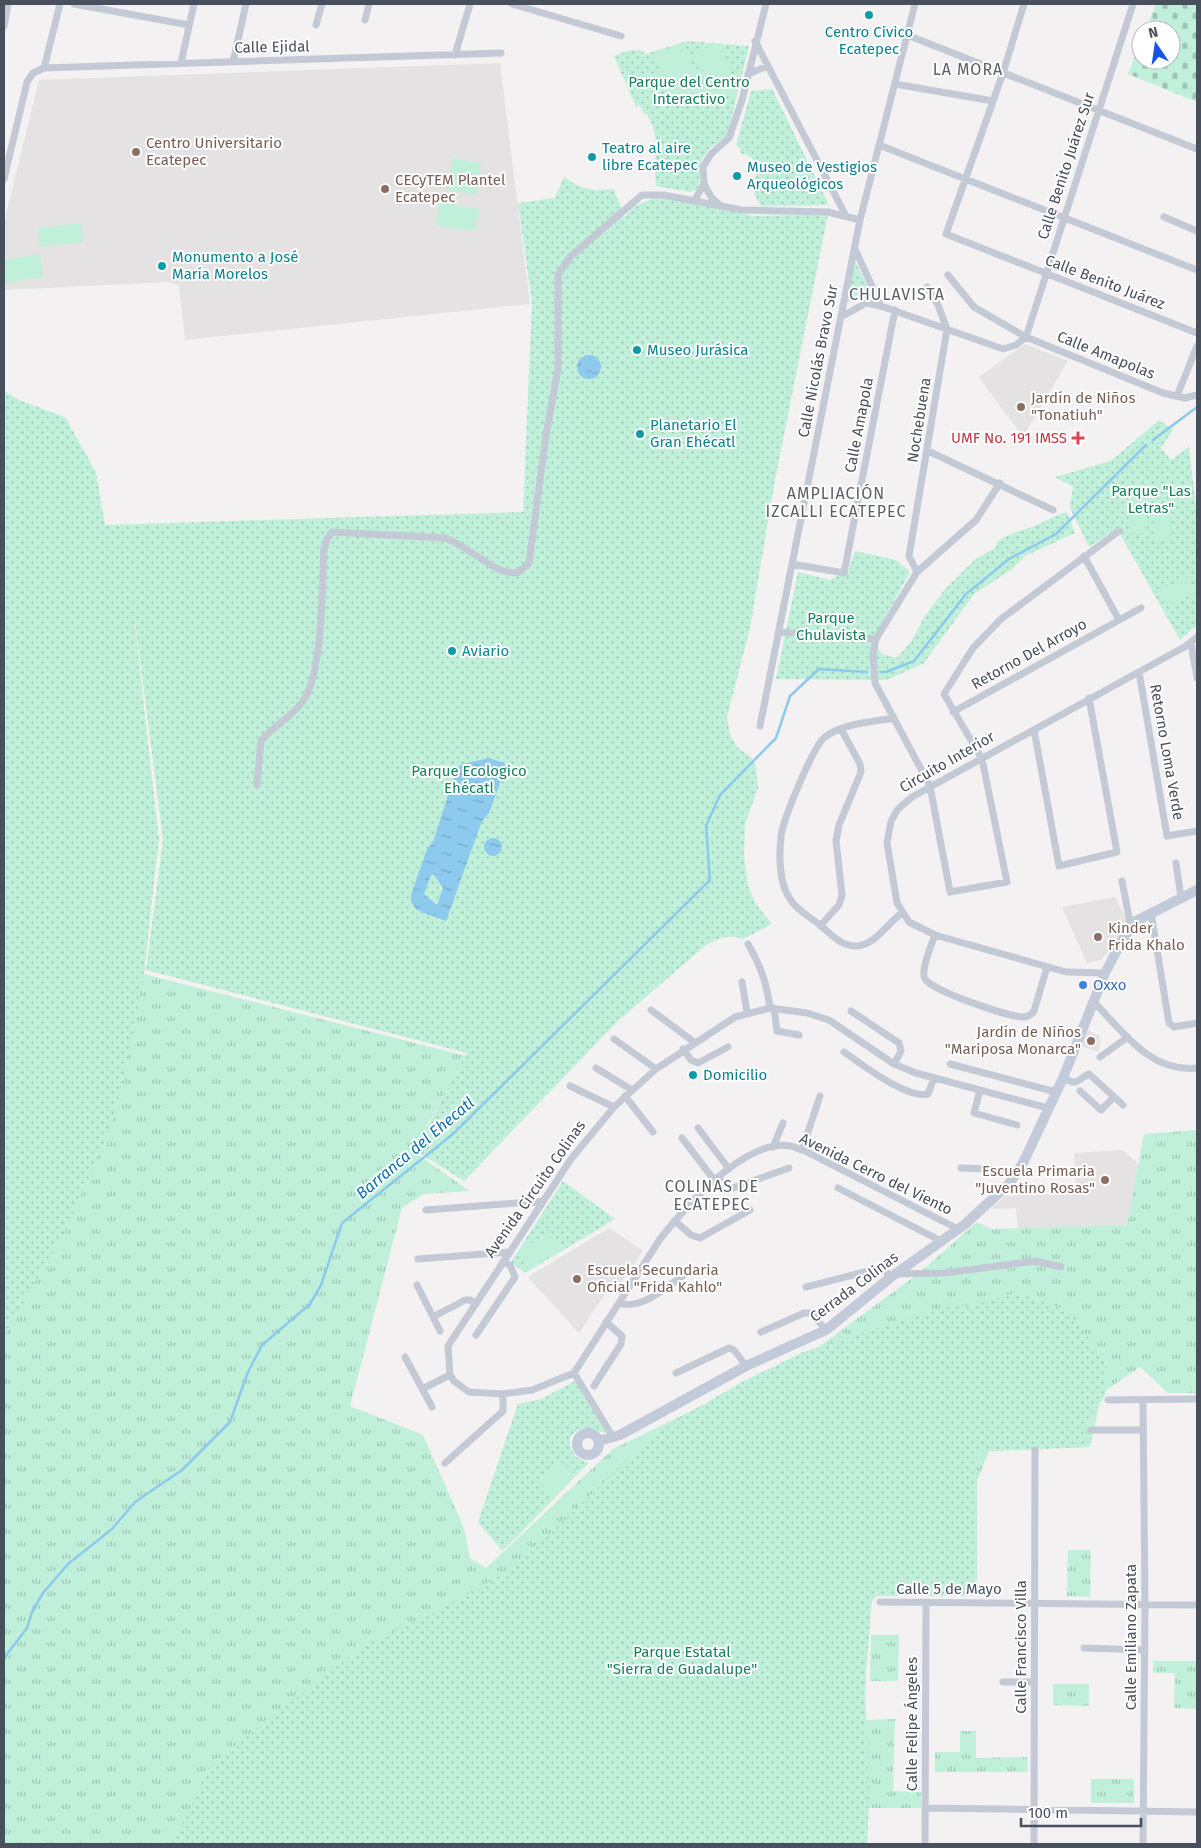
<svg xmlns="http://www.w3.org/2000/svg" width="1201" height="1848" viewBox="0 0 1201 1848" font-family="'Fira Sans',sans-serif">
  <defs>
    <pattern id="grass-tufts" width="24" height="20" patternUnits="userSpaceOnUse" patternTransform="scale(1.25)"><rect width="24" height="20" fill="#c0f0da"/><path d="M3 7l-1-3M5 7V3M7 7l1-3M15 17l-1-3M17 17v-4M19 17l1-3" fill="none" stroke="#9ec5b4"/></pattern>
    <pattern id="cemetery-stones" width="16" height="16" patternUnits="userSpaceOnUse" patternTransform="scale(1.25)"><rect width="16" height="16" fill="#c0f0da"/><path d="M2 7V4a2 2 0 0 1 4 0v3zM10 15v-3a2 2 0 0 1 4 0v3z" fill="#9ec5b4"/></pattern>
    <pattern id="park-dots" width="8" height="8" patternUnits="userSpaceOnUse" patternTransform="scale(1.25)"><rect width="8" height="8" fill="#c0f0da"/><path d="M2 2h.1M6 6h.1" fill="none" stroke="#9ec5b4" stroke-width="1.8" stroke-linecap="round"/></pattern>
    <pattern id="water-ripples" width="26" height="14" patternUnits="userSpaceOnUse" patternTransform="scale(1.25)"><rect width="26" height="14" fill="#8dcaed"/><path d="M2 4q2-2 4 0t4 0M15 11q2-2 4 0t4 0" fill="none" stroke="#75a6c3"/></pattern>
  </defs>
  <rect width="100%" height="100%" fill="#f3f1f1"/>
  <path fill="#e4e2e3" d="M 500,63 L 530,304 L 185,340 L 179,286 L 169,282 L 4,290 L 4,223 L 39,80 Z
    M 1025,344 L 1068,361 L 1023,437 L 979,377 Z
    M 1115,897 L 1130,926 L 1101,960 L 1087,963 L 1062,907 Z
    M 1088,1030 L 1100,1036 L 1099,1052 L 1080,1046 Z
    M 1123,1150 L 1137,1163 L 1138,1166 L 1128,1225 L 1018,1230 L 1016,1208 L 991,1209 L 1005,1196 L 1076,1193 L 1074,1153 Z
    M 609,1228 L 643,1251 L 619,1285 L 613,1282 L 579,1333 L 528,1277 Z"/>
  <path fill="url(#grass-tufts)" d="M 104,527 L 132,594 L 157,843 L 144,974 L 466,1056 L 413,1151 L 469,1191 L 424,1194 L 402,1208 L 350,1406 L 423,1435 L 464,1528 L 470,1558 L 486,1568 L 613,1449 L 810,1353 L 918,1274 L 977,1222 L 991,1229 L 1127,1225 L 1144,1134 L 1197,1130 L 1197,1393 L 1168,1393 L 1140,1367 L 1102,1393 L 1090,1447 L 989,1451 L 975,1486 L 867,1592 L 866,1683 L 861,1720 L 895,1719 L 893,1791 L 921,1792 L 921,1808 L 862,1808 L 861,1844 L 4,1844 L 4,529 Z
    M 1068,1550 L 1091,1550 L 1090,1597 L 1067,1596 Z
    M 871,1635 L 899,1635 L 898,1681 L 870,1681 Z
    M 1153,1661 L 1197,1661 L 1197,1709 L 1174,1708 L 1175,1673 L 1153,1673 Z
    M 1053,1684 L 1089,1684 L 1089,1706 L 1053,1705 Z
    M 960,1731 L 976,1731 L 976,1758 L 1027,1757 L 1028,1772 L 935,1772 L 935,1752 L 960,1752 Z
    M 1091,1779 L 1134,1779 L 1134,1803 L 1091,1803 Z"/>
  <path fill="url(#cemetery-stones)" d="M 1156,4 L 1197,4 L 1197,102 L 1128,74 L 1141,41 L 1141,60 L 1171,60 L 1171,30 L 1145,30 Z"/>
  <path fill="url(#park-dots)" d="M 687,41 L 749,46 L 727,136 L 709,149 L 701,161 L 699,189 L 689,192 L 656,186 C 652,157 663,143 647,114 L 644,114 L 640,105 L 636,107 L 614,56 C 625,52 636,46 646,54 Z
    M 772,89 L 829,205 L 761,206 C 759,202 754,195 754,191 C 752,177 767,159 741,154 L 740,148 L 736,145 L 751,91 Z
    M 564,177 C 583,190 590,191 613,189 L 621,206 L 623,218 L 635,206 L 654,198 L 671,199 L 755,216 L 828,214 L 775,480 L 750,628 L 727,717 L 730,735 L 736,746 L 753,759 L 756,766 L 758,788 L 745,824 L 744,855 L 748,885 L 755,903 L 772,924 L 743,939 C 728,934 719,938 706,945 L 617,1022 L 464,1181 L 415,1150 L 467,1053 L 146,970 L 163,839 L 131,591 L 159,839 L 144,972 L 128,1063 L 105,1144 L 61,1238 L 4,1336 L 4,391 L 21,401 L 65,417 L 96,472 L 105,525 L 523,512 L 532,303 L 518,203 L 555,198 Z
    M 855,261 L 873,296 L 847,302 Z
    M 1159,420 L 1173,430 L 1161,448 L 1171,460 L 1189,447 L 1197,515 L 1197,625 L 1180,640 L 1117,529 L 1089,547 L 1070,508 L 1073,487 L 1055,477 L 1111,461 Z
    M 1067,512 L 1075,533 L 1025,556 L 1012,569 L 974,594 L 924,663 L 887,680 L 776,679 L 798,572 L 830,580 L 848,571 L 855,551 L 896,560 L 910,572 L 873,640 L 882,654 L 897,658 L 911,642 L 925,616 L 946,588 L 976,559 L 996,547 L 997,542 C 1012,531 1025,531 1041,523 C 1050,519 1056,515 1067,512 Z
    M 563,1181 L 615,1219 L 525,1273 L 511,1262 Z
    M 1018,1292 L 1067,1310 L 1107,1363 L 1105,1396 L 1087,1421 L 1085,1447 L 977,1452 L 977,1596 L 877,1596 L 872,1600 L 865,1685 L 869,1804 L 867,1844 L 167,1844 L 185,1820 L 209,1766 L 363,1646 L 443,1608 L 516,1567 L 644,1443 L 692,1411 L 742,1382 L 801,1353 L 940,1308 L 978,1304 Z
    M 577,1380 L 608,1433 C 593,1431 581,1422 570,1438 C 569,1452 576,1459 589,1463 C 559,1492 532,1523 502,1551 L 478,1522 L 518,1404 L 541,1399 Z"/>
  <path fill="#c0f0da" d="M 684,43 L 702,89 L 672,101 L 654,55 Z
    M 721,43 L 737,93 L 709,102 L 693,52 Z
    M 452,158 L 481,163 L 476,195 L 447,190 Z
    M 440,203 L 479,209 L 475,231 L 436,225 Z
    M 81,223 L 83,242 L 40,247 L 38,228 Z
    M 40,254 L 43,277 L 5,283 L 4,260 Z
    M 1130,489 L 1148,489 L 1147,533 L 1129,533 Z
    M 1154,509 L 1171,509 L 1171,541 L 1153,541 Z
    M 1188,577 L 1196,592 L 1166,606 L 1159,591 Z
    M 550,1232 L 561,1249 L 528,1269 L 517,1252 Z
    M 560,1460 L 575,1475 L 552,1498 L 537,1483 Z"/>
  <path fill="url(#water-ripples)" fill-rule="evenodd" d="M577 367a12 12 0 1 1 24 0a12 12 0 1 1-24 0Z
    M 489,758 L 504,763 L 506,766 L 489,813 L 482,821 L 446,921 L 417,910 L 411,902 L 411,895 L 427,849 L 433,842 L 457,768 L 462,764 ZM 431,875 L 434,875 L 443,888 L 437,905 L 424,894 Z
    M484 847a9 9 0 1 1 18 0a9 9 0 1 1-18 0Z"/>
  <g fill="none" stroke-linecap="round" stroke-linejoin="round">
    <path stroke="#8dcaed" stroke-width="2.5" d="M 1153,440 L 1197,407
      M 880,672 L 886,672 L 914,661 L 966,594 L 1009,559 L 1056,534 L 1146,445
      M 4,1658 L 27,1628 L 32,1612 L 43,1593 L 68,1564 L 112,1529 L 135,1502 L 182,1470 L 230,1422 L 248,1372 L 262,1345 L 310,1304 L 321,1285 L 342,1223 L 453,1134 L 710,880 L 706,826 L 720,795 L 776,738 L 790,696 L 819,669 L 867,672"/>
    <path stroke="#c4cad5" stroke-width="7" d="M 74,4 L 189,25
      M 512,4 L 621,36
      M 1024,4 L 1003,73 L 946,234 L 1197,333
      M 365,20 L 369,4
      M 316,25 L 322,4
      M 4,26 L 8,4
      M 907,35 L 1197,149
      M 755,41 L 846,216
      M 455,55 L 470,4
      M 233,62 L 246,4
      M 181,63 L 194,4
      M 44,68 L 60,4
      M 748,74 L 768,66
      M 895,84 L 993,101
      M 879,145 L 1197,270
      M 4,179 L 27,82 L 33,73 L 44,68 L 501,53
      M 694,201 L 704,184
      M 721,206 L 711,197 L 704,184 L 703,167 L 711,154 L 729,138 L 742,100 L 766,4
      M 1164,217 L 1197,231
      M 855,249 L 881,306
      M 948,275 L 974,307 L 1026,337 L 1163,393 L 1185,398 L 1197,395
      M 841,317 L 866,303 L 881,306 L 1003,349 L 1016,345 L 1026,337
      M 1026,337 L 1133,4
      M 1177,396 L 1197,346
      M 928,451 L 1053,510
      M 1000,483 L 976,520 L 917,572 L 876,639 L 873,653 L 875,683 L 930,786 L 950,892 L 1007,882 L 982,759 L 944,694 L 973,648 L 1001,619 L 1119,531
      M 1084,556 L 1119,620
      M 792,564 L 844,573 L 895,310
      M 917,572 L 909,556 L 947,329 L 938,305 L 927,287
      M 779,632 L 876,639
      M 1191,643 L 1197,678
      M 1139,672 L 1167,836 L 1197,831
      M 953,712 L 1141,608
      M 894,718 C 874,722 842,723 825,737 C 813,746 783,820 781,836 C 779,855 779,883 790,899 C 796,910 812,918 821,926 C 832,935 842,947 857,946 C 877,944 887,923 902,913
      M 760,726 L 860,220 L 915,4
      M 1034,730 L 1059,866 L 1117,852 L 1089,698
      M 257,785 L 261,741 C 273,726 292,717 303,701 C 323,673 322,586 324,549 L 327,539 L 332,532 L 445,538 C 470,546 497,578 519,572 L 529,563 L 546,435 L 558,369 L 558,275 L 570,257 L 642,195 L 663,195 L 742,210 L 828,212 L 860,220
      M 1176,863 L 1181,897
      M 1122,881 L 1131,928
      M 1151,913 L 1169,1023 L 1174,1027 L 1197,1023
      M 820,926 L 839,905 L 842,895 L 836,841 L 839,825 L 861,772 L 860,764 L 841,729
      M 935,935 C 932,944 920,971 925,979 C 932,991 1011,1018 1025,1017 C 1029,1016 1032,1014 1034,1011 L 1047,967
      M 748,944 C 760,965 767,983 770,1008
      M 1105,973 L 1066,972 L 935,935 L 909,922 L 897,903 L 887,843 L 891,821 L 898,809 L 912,797 L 1186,646 L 1197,637
      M 742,982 L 747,1012
      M 1094,1002 C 1123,1032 1151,1073 1197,1068
      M 774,1008 L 777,1031 L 799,1035
      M 651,1010 L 694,1042
      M 851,1011 L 899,1043 L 901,1051 L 894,1064
      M 614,1039 L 656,1069
      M 683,1049 L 691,1060 L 698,1063 L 728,1047
      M 844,1052 C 861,1064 907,1099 928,1094 L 934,1078
      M 1100,1057 L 1128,1037
      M 950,1064 L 1056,1092
      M 596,1068 L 632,1090
      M 1063,1078 C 1079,1086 1075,1081 1089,1074 L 1123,1105
      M 570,1086 L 614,1107
      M 980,1090 L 974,1113 L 1017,1125
      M 1080,1091 L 1101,1110 L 1114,1097
      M 625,1096 L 653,1132
      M 698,1128 L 729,1169
      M 682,1138 L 715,1181
      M 773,1147 L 783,1123
      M 802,1150 L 820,1096
      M 961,1168 L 989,1169 L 1016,1176
      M 719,1178 L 727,1187 L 733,1188 L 789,1168
      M 838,1188 L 941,1241
      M 426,1210 L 543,1201
      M 675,1221 L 691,1235 L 700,1238 L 750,1210
      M 958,1229 L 805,1151 C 801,1150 795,1147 791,1146 C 745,1138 685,1207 660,1239 L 574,1373 L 532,1390 L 503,1394 L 469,1392 L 454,1381 L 450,1375 L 448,1346 L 571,1159 L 614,1107 L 656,1069 L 735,1017 L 770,1008 L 807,1013 L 829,1020 L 894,1064 L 916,1073 L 1048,1108
      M 418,1259 L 510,1252
      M 896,1274 L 945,1273 L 1035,1261 L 1061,1267
      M 417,1285 L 440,1331
      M 806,1287 L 876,1269 L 885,1271 L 891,1277
      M 619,1303 C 643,1311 670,1284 689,1271
      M 433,1317 L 465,1300 L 470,1300 L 476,1304
      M 761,1332 L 804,1313 L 811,1313 L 826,1330
      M 476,1335 L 515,1277 L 510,1265 L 503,1262
      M 405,1357 L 432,1407
      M 574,1373 L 613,1437
      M 676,1373 L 729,1348 L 734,1350 L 746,1366
      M 594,1386 L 621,1344 L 622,1336 L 606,1322
      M 422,1389 L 450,1375
      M 1108,1400 L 1197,1399
      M 1091,1430 L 1143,1430
      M 445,1463 L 503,1411 L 503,1394
      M 880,1602 L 1197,1605
      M 1084,1648 L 1145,1650
      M 1003,1682 L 1034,1682
      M 926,1808 L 1197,1812
      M 925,1844 L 926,1603
      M 1034,1844 L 1035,1450
      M 1143,1844 L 1145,1604 L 1143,1400"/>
    <path stroke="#c3cad9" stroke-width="10" d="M577 1444a11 11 0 1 1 22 0a11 11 0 1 1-22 0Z
      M 599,1441 L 620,1435 L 746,1366 L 826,1330 L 891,1277 L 964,1225 L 1009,1184 L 1023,1163 L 1063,1078 L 1105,973 L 1123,939 L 1136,921 L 1197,890"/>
  </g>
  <g fill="#0f9aa8" stroke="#fff" stroke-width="2">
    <circle cx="869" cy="15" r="5"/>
    <circle cx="592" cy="157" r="5"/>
    <circle cx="737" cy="176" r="5"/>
    <circle cx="162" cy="266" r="5"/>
    <circle cx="637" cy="350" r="5"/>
    <circle cx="640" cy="434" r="5"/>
    <circle cx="452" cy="651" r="5"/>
    <circle cx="693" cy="1075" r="5"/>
  </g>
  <g fill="#8d6e63" stroke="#fff" stroke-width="2">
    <circle cx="136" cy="152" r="5"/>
    <circle cx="385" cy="189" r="5"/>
    <circle cx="1021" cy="407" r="5"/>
    <circle cx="1098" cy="937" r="5"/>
    <circle cx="1091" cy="1041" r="5"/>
    <circle cx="1105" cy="1180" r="5"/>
    <circle cx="577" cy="1279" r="5"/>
  </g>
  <path fill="#e0444e" stroke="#fff" stroke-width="2" d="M1075.5 430.5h5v5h5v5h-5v5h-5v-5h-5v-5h5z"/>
  <circle fill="#3f7fe0" stroke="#fff" stroke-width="2" cx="1083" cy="985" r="5"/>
  <g text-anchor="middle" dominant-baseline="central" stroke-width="4" stroke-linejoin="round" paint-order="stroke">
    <g font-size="15" fill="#0d838f" stroke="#fff" text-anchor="start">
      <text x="869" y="32" text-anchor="middle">Centro Civico<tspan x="869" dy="17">Ecatepec</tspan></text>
      <text x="602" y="148">Teatro al aire<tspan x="602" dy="17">libre Ecatepec</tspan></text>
      <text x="747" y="167">Museo de Vestigios<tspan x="747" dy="17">Arqueológicos</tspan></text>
      <text x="172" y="257">Monumento a José<tspan x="172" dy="17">María Morelos</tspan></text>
      <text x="647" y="350">Museo Jurásica</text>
      <text x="650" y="425">Planetario El<tspan x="650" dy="17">Gran Ehécatl</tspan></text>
      <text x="462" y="651">Aviario</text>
      <text x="703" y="1075">Domicilio</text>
    </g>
    <g font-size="15" fill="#48505e" stroke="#fff">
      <text transform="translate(272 47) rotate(-1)">Calle Ejidal</text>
      <text transform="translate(1066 166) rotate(-72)">Calle Benito Juárez Sur</text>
      <text transform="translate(1105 282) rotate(21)">Calle Benito Juárez</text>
      <text transform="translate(1106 355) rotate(22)">Calle Amapolas</text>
      <text transform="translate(818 361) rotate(-79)">Calle Nicolás Bravo Sur</text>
      <text transform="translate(919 420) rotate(-81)">Nochebuena</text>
      <text transform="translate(859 425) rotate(-79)">Calle Amapola</text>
      <text transform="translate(1029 654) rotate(-29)">Retorno Del Arroyo</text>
      <text transform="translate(1167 752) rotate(80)">Retorno Loma Verde</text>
      <text transform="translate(947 762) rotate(-30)">Circuito Interior</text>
      <text transform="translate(876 1174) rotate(26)">Avenida Cerro del Viento</text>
      <text transform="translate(535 1189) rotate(-55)">Avenida Circuito Colinas</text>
      <text transform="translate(854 1287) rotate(-37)">Cerrada Colinas</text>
      <text x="949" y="1589">Calle 5 de Mayo</text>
      <text transform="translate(1131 1637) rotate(-90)">Calle Emiliano Zapata</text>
      <text transform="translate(1021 1647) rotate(-90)">Calle Francisco Villa</text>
      <text transform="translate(912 1724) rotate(-90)">Calle Felipe Ángeles</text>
    </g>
    <g font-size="15" fill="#17825d" stroke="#fff">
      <text x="689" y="82">Parque del Centro<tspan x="689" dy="17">Interactivo</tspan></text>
      <text x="1151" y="491">Parque "Las<tspan x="1151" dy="17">Letras"</tspan></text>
      <text x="831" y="618">Parque<tspan x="831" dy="17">Chulavista</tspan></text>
      <text x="469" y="771">Parque Ecologico<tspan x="469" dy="17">Ehécatl</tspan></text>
      <text x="682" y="1652">Parque Estatal<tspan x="682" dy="17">"Sierra de Guadalupe"</tspan></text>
    </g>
    <g font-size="15" fill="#785e54" stroke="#fff" text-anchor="start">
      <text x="146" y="143">Centro Universitario<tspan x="146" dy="17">Ecatepec</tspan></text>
      <text x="395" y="180">CECyTEM Plantel<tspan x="395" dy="17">Ecatepec</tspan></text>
      <text x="1031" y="398">Jardín de Niños<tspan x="1031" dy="17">"Tonatiuh"</tspan></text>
      <text x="1108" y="928">Kinder<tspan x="1108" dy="17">Frida Khalo</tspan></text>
      <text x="1081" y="1032" text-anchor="end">Jardín de Niños<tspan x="1081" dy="17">"Mariposa Monarca"</tspan></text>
      <text x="1095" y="1171" text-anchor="end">Escuela Primaria<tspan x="1095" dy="17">"Juventino Rosas"</tspan></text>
      <text x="587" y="1270">Escuela Secundaria<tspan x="587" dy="17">Oficial "Frida Kahlo"</tspan></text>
    </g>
    <g font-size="15" fill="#be3a42" stroke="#fff" text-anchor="end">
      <text x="1067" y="438">UMF No. 191 IMSS</text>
    </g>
    <g font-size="15" fill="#366cbe" stroke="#fff" text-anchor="start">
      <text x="1093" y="985">Oxxo</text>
    </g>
    <g font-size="16" letter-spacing="1" fill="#5d5f66" stroke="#fff">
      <text x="968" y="69">LA MORA</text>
      <text x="897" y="294">CHULAVISTA</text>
      <text x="836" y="493">AMPLIACIÓN<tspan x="836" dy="18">IZCALLI ECATEPEC</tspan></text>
      <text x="712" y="1186">COLINAS DE<tspan x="712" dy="18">ECATEPEC</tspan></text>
    </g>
    <g font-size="16" font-style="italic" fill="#0c72ae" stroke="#fff">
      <text transform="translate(415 1148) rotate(-40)">Barranca del Ehecatl</text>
    </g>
  </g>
  <rect width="1201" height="1848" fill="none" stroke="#48505e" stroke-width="10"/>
  <g transform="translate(1156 45) rotate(347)"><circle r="24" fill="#ffffff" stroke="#b6b9bf"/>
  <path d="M0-4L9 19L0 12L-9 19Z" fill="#1851e5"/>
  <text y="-8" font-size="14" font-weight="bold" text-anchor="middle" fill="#48505e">N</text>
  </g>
  <path d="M1021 1818v8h120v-8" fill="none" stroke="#48505e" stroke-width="2.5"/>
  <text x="1028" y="1818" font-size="15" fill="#48505e" stroke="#ffffff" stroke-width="4" paint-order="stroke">100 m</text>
</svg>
